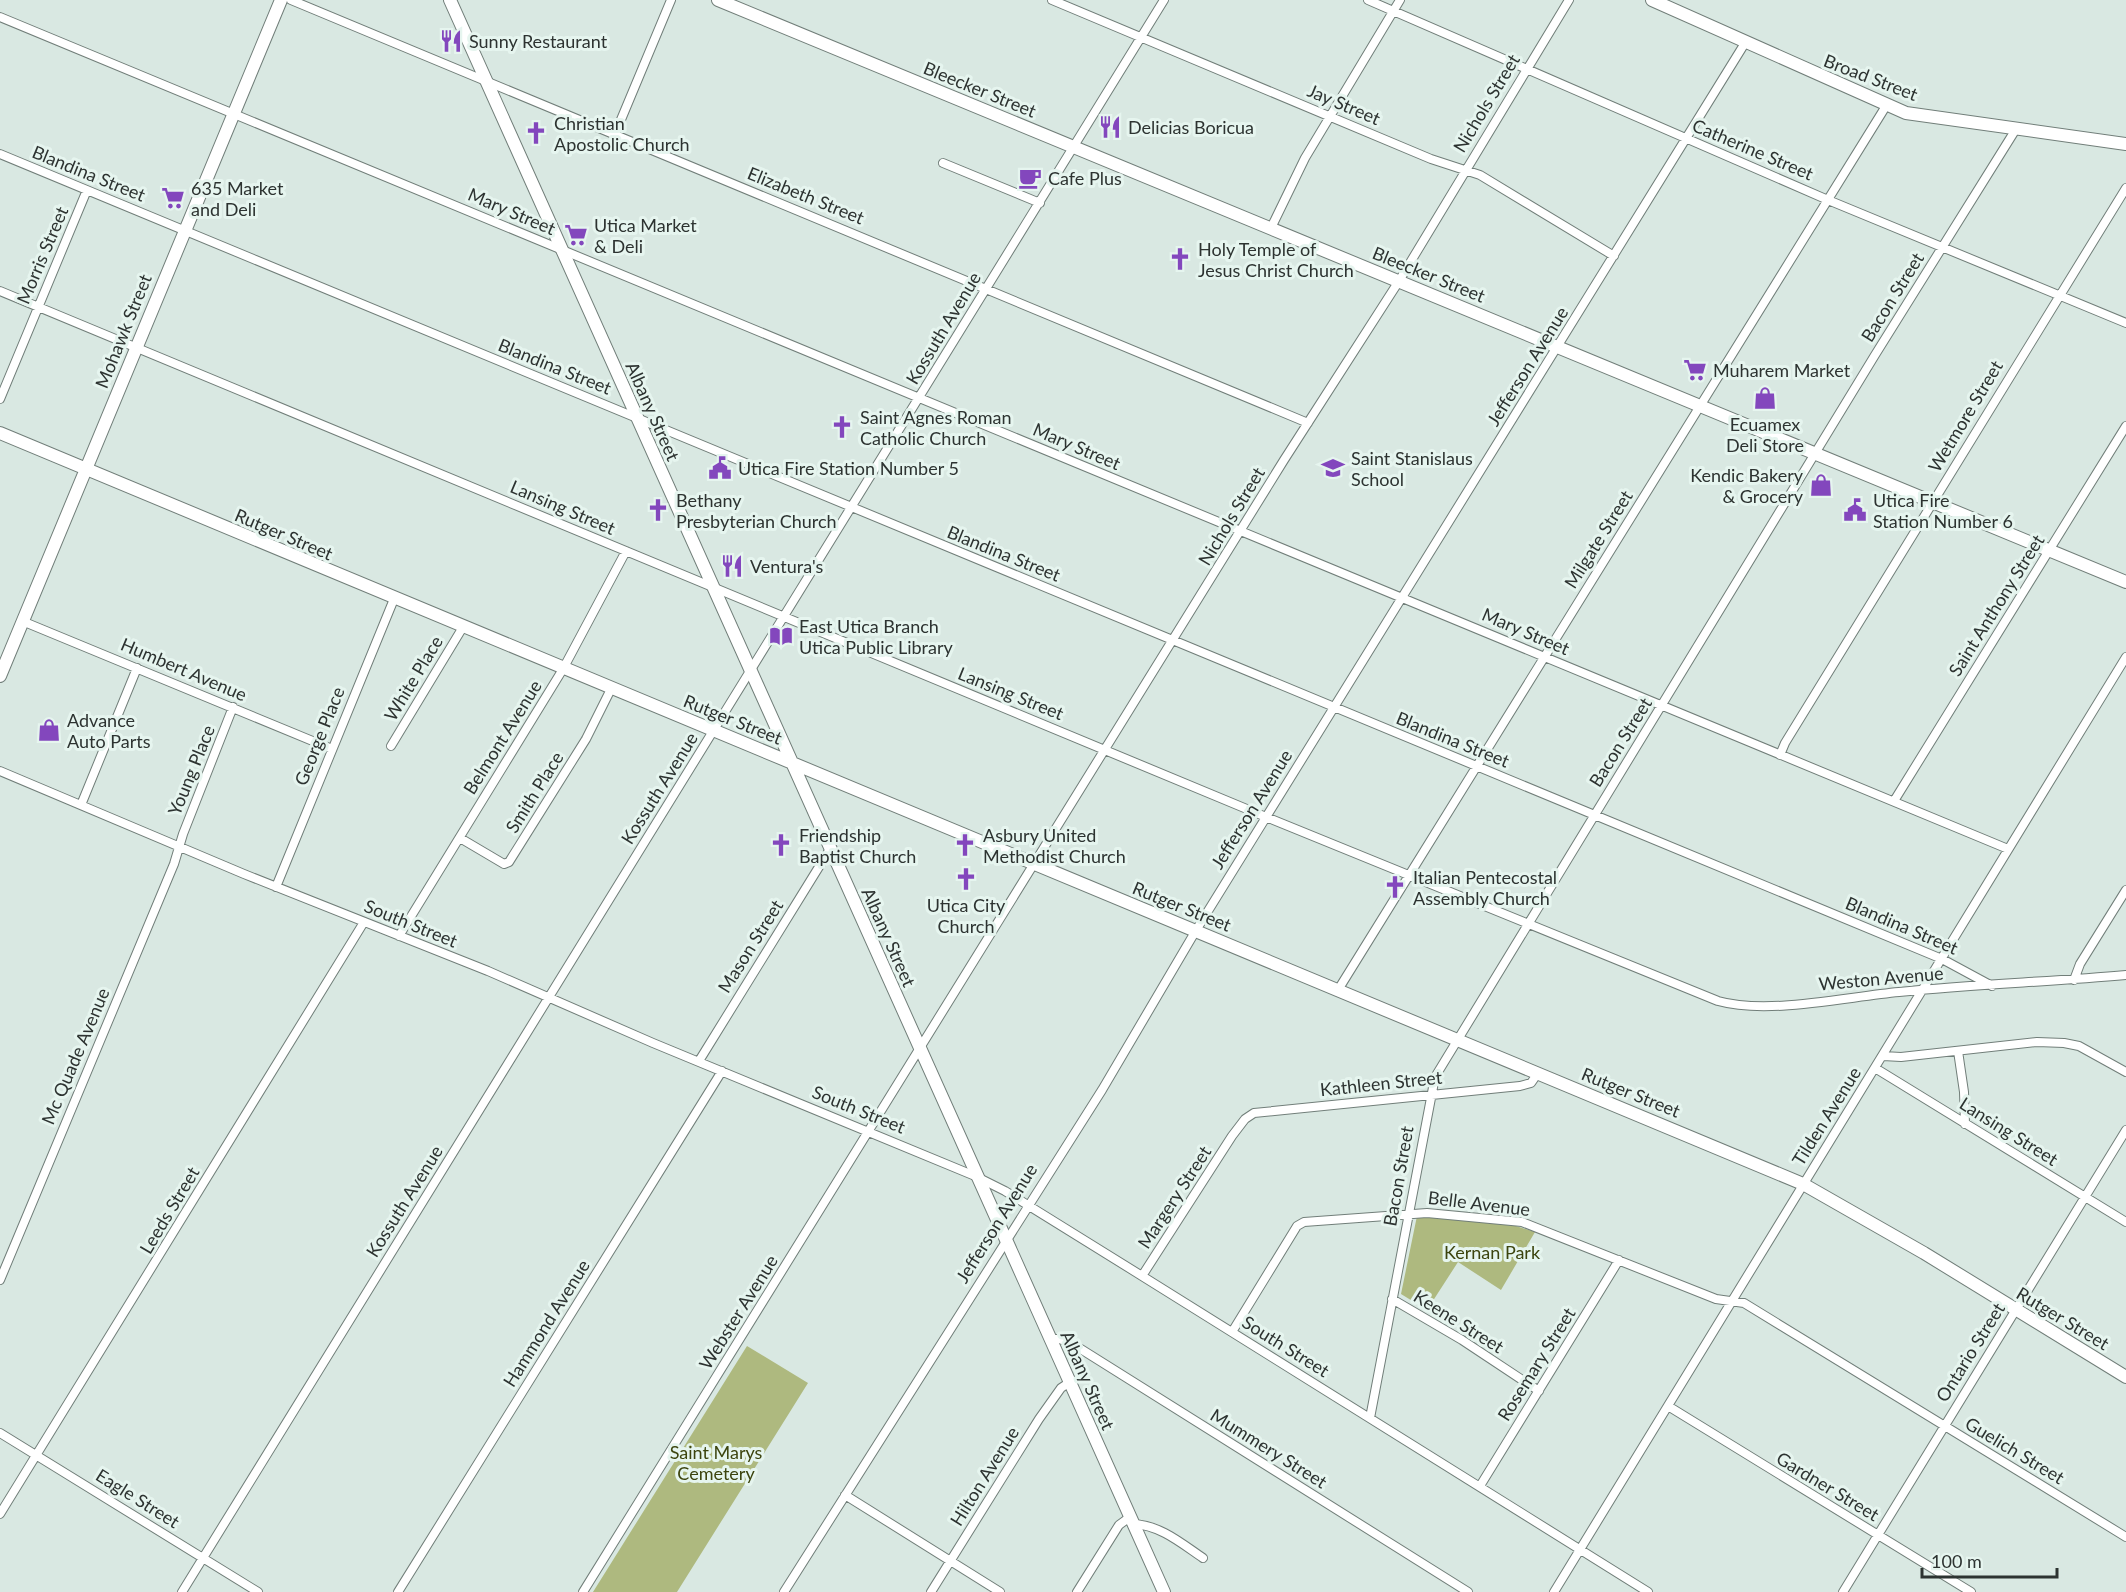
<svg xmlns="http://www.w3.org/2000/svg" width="2126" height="1592" viewBox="0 0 2126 1592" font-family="Lato,sans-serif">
  <rect width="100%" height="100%" fill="#d9e8e2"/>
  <path fill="#aeb97f" d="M 1417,1216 L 1516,1226 L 1535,1232 L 1501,1290 L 1458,1262 L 1427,1310 L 1401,1294 Z
    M 747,1346 L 808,1383 L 677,1592 L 593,1592 Z"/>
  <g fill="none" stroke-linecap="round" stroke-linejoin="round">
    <g stroke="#717e79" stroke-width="10">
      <path id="street" d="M 291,0 L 1308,423
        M 1052,0 L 1431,159 L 1480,175 L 1614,256
        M 1368,0 L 1828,200 L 2126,323
        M 0,17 L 2008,849
        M 615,134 L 671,0
        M 0,154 L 1942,959 L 1992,986
        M 943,163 L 1040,203
        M 1271,228 L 1305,158 L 1400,0
        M 0,291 L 1266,817 L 1718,1001 C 1768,1015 1845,997 1899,992 C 1974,984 2050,982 2126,975
        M 0,399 L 87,190
        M 22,621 L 332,749
        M 391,746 L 463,627
        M 1780,755 L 1785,743 L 2126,188
        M 0,771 L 244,874 L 488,971 L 653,1043 L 975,1176 L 1005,1191 L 1142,1276 L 1648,1592
        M 1894,801 L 2126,426
        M 81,805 L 137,668
        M 460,838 L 504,864 L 509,862 L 586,739 L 611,689
        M 276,887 L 394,599
        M 399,936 L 563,669 L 626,551
        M 2074,980 L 2080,964 L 2126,890
        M 1338,990 L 1886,106
        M 1958,1051 L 1964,1092 L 1965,1124
        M 1883,1056 L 1901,1057 L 2037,1042 L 2064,1043 L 2079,1046 L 2126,1072
        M 699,1061 L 830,849
        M 1875,1068 L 2126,1222
        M 1142,1276 L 1232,1136 L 1245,1119 L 1254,1113 L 1520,1086 L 1531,1083 L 1538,1073
        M 0,1280 L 174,864 L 183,834 L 233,707
        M 1392,1299 L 1462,1340 L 1539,1391
        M 1232,1332 L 1297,1226 L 1304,1222 L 1427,1213 L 1522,1222 L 1716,1299 L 1744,1303 L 2126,1537
        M 1050,1339 L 1060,1339 L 1076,1346 L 1468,1592
        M 1668,1406 L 1971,1592
        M 1370,1418 L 1435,1077 L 1875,355 L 2016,129
        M 0,1433 L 258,1592
        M 1480,1486 L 1619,1260
        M 845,1495 L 1000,1592
        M 0,1514 L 364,922
        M 1133,1524 C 1160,1525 1181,1543 1203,1558
        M 182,1592 L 1164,0
        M 398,1592 L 722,1071
        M 583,1592 L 1284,460 L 1399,281 L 1569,0
        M 784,1592 L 1102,1090 L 1195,932 L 1745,43
        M 931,1592 L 1039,1419 L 1061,1388 L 1070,1382
        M 1077,1592 L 1119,1525 L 1130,1517
        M 1554,1592 L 2126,657
        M 1843,1592 L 2126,1130"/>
    </g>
    <g stroke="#717e79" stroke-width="14">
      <path id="secondary" d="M 450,0 L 1164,1592
        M 718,0 L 2126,582
        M 1652,0 L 1906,113 L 2126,144
        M 0,433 L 1803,1184 L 1924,1253 L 2126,1377
        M 0,676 L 281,0"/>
    </g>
    <use href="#street" stroke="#fff" stroke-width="8"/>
    <use href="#secondary" stroke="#fff" stroke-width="12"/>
  </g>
  <defs>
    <g id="restaurant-bare" transform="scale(1.8)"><path d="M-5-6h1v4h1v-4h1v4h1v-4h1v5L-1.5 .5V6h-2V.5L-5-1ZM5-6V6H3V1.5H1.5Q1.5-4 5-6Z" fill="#8347bd" stroke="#e6f5ef" stroke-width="2.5" paint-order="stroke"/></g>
    <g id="church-bare" transform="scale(1.8)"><path d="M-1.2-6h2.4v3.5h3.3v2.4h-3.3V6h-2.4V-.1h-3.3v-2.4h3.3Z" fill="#8347bd" stroke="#e6f5ef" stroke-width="2.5" paint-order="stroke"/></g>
    <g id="cafe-bare" transform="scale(1.8)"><path d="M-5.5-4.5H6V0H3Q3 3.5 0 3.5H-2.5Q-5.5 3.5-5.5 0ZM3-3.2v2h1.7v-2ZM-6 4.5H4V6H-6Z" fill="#8347bd" stroke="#e6f5ef" stroke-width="2.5" paint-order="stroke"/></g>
    <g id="supermarket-bare" transform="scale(1.8)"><path d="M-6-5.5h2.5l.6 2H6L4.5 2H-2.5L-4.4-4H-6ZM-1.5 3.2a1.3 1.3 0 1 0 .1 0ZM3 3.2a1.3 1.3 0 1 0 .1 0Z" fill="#8347bd" stroke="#e6f5ef" stroke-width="2.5" paint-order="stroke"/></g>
    <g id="shop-bare" transform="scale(1.8)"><path d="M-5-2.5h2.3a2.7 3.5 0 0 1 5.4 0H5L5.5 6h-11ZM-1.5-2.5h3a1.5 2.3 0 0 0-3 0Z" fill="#8347bd" stroke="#e6f5ef" stroke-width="2.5" paint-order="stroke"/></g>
    <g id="civic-bare" transform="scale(1.8)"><path d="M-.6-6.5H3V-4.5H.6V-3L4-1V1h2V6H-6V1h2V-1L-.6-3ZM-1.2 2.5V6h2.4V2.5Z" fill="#8347bd" stroke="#e6f5ef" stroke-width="2.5" paint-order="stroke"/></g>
    <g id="school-bare" transform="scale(1.8)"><path d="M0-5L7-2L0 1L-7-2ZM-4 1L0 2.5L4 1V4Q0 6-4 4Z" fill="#8347bd" stroke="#e6f5ef" stroke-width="2.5" paint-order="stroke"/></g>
    <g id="library-bare" transform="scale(1.8)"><path d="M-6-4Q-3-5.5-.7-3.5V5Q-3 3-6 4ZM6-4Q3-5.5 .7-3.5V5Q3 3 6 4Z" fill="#8347bd" stroke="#e6f5ef" stroke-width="2.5" paint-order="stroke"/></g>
  </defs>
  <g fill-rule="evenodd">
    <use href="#restaurant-bare" x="451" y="41"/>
    <use href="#restaurant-bare" x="1110" y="127"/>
    <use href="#church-bare" x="536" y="133"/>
    <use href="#cafe-bare" x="1030" y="178"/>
    <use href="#supermarket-bare" x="173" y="198"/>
    <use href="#supermarket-bare" x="576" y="235"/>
    <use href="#church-bare" x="1180" y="259"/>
    <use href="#supermarket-bare" x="1695" y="370"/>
    <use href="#shop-bare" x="1765" y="398"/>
    <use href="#church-bare" x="842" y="427"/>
    <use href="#civic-bare" x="720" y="468"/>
    <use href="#school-bare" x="1333" y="468"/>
    <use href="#shop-bare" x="1821" y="485"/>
    <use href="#church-bare" x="658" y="510"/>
    <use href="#civic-bare" x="1855" y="510"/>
    <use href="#restaurant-bare" x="732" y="566"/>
    <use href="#library-bare" x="781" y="636"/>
    <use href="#shop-bare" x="49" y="730"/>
    <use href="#church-bare" x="781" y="845"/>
    <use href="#church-bare" x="965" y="845"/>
    <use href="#church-bare" x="966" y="879"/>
    <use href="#church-bare" x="1395" y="887"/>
  </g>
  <g text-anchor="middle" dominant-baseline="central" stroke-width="6" stroke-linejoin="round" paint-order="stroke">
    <g font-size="18" fill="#2d3331" stroke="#e6f5ef" text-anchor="start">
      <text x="469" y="41">Sunny Restaurant</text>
      <text x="554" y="123">Christian<tspan x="554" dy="21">Apostolic Church</tspan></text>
      <text x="1128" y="127">Delicias Boricua</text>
      <text x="1048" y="178">Cafe Plus</text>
      <text x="191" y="188">635 Market<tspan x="191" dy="21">and Deli</tspan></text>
      <text x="594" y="225">Utica Market<tspan x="594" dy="21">&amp; Deli</tspan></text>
      <text x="1198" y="249">Holy Temple of<tspan x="1198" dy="21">Jesus Christ Church</tspan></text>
      <text x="1713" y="370">Muharem Market</text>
      <text x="860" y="417">Saint Agnes Roman<tspan x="860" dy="21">Catholic Church</tspan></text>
      <text x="1765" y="424" text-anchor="middle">Ecuamex<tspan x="1765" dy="21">Deli Store</tspan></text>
      <text x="1351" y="458">Saint Stanislaus<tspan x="1351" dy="21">School</tspan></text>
      <text x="738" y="468">Utica Fire Station Number 5</text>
      <text x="1803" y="475" text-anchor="end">Kendic Bakery<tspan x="1803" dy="21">&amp; Grocery</tspan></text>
      <text x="676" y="500">Bethany<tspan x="676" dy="21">Presbyterian Church</tspan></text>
      <text x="1873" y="500">Utica Fire<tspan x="1873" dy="21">Station Number 6</tspan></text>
      <text x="750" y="566">Ventura's</text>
      <text x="799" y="626">East Utica Branch<tspan x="799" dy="21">Utica Public Library</tspan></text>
      <text x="67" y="720">Advance<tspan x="67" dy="21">Auto Parts</tspan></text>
      <text x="799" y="835">Friendship<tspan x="799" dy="21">Baptist Church</tspan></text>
      <text x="983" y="835">Asbury United<tspan x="983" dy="21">Methodist Church</tspan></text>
      <text x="1413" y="877">Italian Pentecostal<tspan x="1413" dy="21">Assembly Church</tspan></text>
      <text x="966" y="905" text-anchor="middle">Utica City<tspan x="966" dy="21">Church</tspan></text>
    </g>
    <g font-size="18" fill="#2d3331" stroke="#e6f5ef">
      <text transform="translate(1871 77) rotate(21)">Broad Street</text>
      <text transform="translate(980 89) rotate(22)">Bleecker Street</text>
      <text transform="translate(1486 103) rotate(-59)">Nichols Street</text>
      <text transform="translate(1344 104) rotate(23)">Jay Street</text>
      <text transform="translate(1753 149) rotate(23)">Catherine Street</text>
      <text transform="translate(89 173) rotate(22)">Blandina Street</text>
      <text transform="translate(806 195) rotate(22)">Elizabeth Street</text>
      <text transform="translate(512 211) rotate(23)">Mary Street</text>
      <text transform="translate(42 255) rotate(-67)">Morris Street</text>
      <text transform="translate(1429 274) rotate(22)">Bleecker Street</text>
      <text transform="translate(1892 297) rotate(-58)">Bacon Street</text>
      <text transform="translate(943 328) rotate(-59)">Kossuth Avenue</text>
      <text transform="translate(123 331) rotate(-68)">Mohawk Street</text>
      <text transform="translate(555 366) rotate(22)">Blandina Street</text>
      <text transform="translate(1527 366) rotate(-58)">Jefferson Avenue</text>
      <text transform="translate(653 411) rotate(66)">Albany Street</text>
      <text transform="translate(1965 416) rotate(-59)">Wetmore Street</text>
      <text transform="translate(1077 446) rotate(23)">Mary Street</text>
      <text transform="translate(563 507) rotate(23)">Lansing Street</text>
      <text transform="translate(1231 516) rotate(-59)">Nichols Street</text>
      <text transform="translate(284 534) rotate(23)">Rutger Street</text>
      <text transform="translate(1598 539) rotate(-58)">Milgate Street</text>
      <text transform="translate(1004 553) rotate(22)">Blandina Street</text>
      <text transform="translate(1996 605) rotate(-58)">Saint Anthony Street</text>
      <text transform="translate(1526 631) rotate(23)">Mary Street</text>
      <text transform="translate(184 669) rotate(23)">Humbert Avenue</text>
      <text transform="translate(413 678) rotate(-59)">White Place</text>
      <text transform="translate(1011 693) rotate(22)">Lansing Street</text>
      <text transform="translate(733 719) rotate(22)">Rutger Street</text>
      <text transform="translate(319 736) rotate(-68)">George Place</text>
      <text transform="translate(502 737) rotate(-58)">Belmont Avenue</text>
      <text transform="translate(1453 739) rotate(22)">Blandina Street</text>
      <text transform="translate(1620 742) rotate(-58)">Bacon Street</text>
      <text transform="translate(191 770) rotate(-68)">Young Place</text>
      <text transform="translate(659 788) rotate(-58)">Kossuth Avenue</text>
      <text transform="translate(534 792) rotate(-58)">Smith Place</text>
      <text transform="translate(1251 809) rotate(-58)">Jefferson Avenue</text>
      <text transform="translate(1182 906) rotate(22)">Rutger Street</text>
      <text transform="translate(411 923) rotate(22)">South Street</text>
      <text transform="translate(1902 925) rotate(23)">Blandina Street</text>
      <text transform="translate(889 937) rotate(66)">Albany Street</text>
      <text transform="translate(750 946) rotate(-58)">Mason Street</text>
      <text transform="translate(1881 978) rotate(-5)">Weston Avenue</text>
      <text transform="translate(75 1056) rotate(-67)">Mc Quade Avenue</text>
      <text transform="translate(1381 1083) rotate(-6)">Kathleen Street</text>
      <text transform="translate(1631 1092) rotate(22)">Rutger Street</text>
      <text transform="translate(859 1109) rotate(22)">South Street</text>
      <text transform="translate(1826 1116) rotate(-58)">Tilden Avenue</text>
      <text transform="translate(2009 1131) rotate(32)">Lansing Street</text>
      <text transform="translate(1398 1176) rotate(-80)">Bacon Street</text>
      <text transform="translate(1174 1197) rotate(-57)">Margery Street</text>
      <text transform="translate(404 1201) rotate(-58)">Kossuth Avenue</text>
      <text transform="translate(1479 1203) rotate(7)">Belle Avenue</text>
      <text transform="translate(169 1210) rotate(-59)">Leeds Street</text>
      <text transform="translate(996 1223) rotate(-58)">Jefferson Avenue</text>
      <text transform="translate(738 1312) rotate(-58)">Webster Avenue</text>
      <text transform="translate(2063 1318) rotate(31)">Rutger Street</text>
      <text transform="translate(1459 1321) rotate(32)">Keene Street</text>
      <text transform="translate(546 1323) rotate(-58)">Hammond Avenue</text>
      <text transform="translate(1286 1346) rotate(32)">South Street</text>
      <text transform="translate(1970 1352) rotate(-58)">Ontario Street</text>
      <text transform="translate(1536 1364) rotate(-58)">Rosemary Street</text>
      <text transform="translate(1088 1380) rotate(66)">Albany Street</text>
      <text transform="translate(1269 1448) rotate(32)">Mummery Street</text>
      <text transform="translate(2015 1450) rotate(31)">Guelich Street</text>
      <text transform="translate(984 1476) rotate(-58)">Hilton Avenue</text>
      <text transform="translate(1828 1486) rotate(31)">Gardner Street</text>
      <text transform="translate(138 1498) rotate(32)">Eagle Street</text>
    </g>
    <g font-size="18" fill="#3c440e" stroke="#e6f5ef">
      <text x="1492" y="1252">Kernan Park</text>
      <text x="716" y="1452">Saint Marys<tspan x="716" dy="21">Cemetery</tspan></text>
    </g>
  </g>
  <path d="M1922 1568v9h135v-9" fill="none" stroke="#2d3331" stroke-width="3"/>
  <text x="1931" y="1568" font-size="18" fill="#2d3331" stroke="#e6f5ef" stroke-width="4.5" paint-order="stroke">100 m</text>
</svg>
